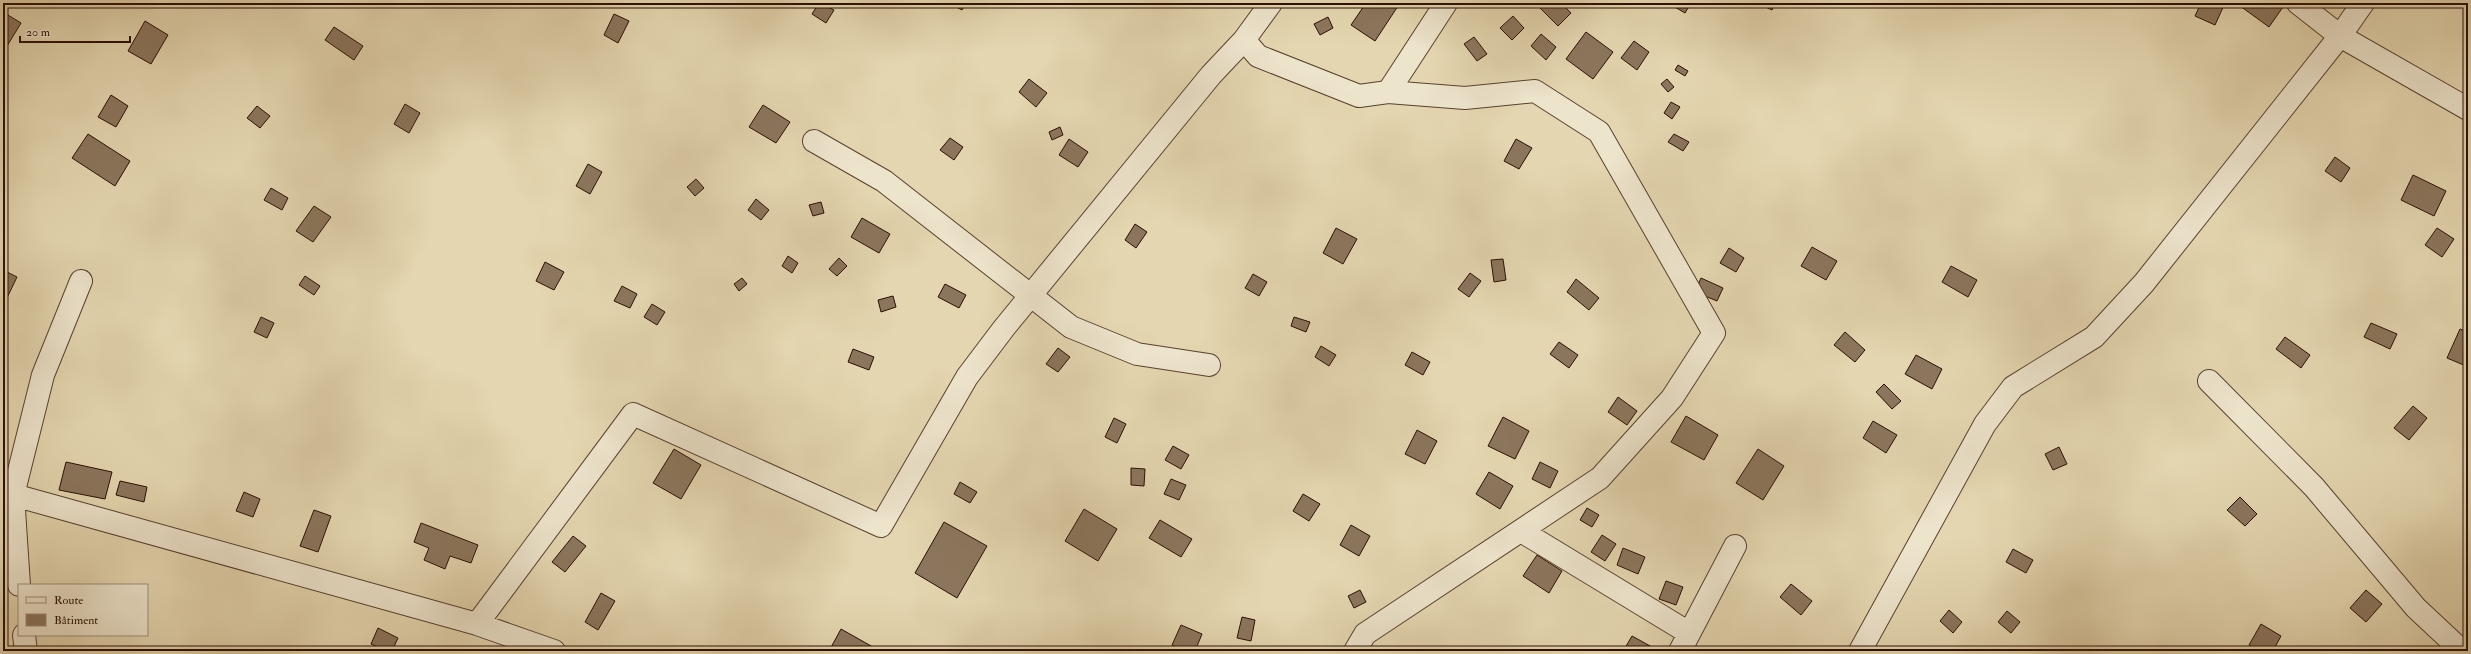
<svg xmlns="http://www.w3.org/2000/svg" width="2471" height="654" viewBox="0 0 2471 654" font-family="'IM FELL Double Pica',serif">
  <rect width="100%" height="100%" fill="#e4d6b0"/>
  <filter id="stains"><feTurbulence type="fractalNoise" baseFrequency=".005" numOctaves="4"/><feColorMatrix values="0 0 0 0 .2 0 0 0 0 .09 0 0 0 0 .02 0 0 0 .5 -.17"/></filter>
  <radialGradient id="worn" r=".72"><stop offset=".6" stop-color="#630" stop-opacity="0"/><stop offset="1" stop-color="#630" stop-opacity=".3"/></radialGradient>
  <path fill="#8b765d" stroke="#2a0f03" d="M 819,3 L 834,10 L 826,23 L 812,14 Z
    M 949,3 L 966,3 L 962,10 Z
    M 1366,3 L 1400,3 L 1375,41 L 1351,25 Z
    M 1537,3 L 1561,3 L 1571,13 L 1558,26 L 1536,4 Z
    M 1668,3 L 1691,3 L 1685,13 Z
    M 1757,3 L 1775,3 L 1772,10 Z
    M 2201,3 L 2225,3 L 2215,25 L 2195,16 Z
    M 2236,3 L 2278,3 L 2283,7 L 2269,27 Z
    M 3,12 L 21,23 L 4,51 L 3,50 Z
    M 614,14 L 629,21 L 618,43 L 604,35 Z
    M 1513,16 L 1524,28 L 1512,40 L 1500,28 Z
    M 1328,17 L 1333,28 L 1320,35 L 1314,24 Z
    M 145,21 L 168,35 L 151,64 L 128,51 Z
    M 334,27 L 363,46 L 354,60 L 325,40 Z
    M 1586,32 L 1613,52 L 1593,79 L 1566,59 Z
    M 1541,34 L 1556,47 L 1546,60 L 1531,46 Z
    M 1474,37 L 1487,54 L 1477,61 L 1464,44 Z
    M 1634,41 L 1649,52 L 1637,70 L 1621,58 Z
    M 1678,65 L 1688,71 L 1685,76 L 1675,70 Z
    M 1029,79 L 1047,93 L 1036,107 L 1019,92 Z
    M 1667,79 L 1674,87 L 1668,92 L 1661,84 Z
    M 111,95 L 128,106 L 116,127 L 98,117 Z
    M 1671,102 L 1680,107 L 1672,119 L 1664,113 Z
    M 405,104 L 420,113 L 409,133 L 394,124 Z
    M 763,105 L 790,122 L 776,143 L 749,127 Z
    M 257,106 L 270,116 L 260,128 L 247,118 Z
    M 1060,127 L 1063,135 L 1052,140 L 1049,132 Z
    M 88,134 L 130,161 L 115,186 L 72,158 Z
    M 1674,134 L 1689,142 L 1683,151 L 1668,142 Z
    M 950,138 L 963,147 L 954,160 L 940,150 Z
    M 1069,139 L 1088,152 L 1078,167 L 1059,155 Z
    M 1516,139 L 1532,148 L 1519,169 L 1504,161 Z
    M 2335,157 L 2350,168 L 2341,182 L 2325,171 Z
    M 588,164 L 602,172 L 590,194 L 576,186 Z
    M 2413,175 L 2446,191 L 2434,216 L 2401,200 Z
    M 696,179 L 704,188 L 695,196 L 687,187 Z
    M 271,188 L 288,198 L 282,210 L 264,200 Z
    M 756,199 L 769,210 L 761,220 L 748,210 Z
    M 821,202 L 824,213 L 813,216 L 809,205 Z
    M 314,206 L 331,217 L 313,242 L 296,231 Z
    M 862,218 L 890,234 L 879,253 L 851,237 Z
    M 1135,224 L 1147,232 L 1136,248 L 1125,240 Z
    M 1336,228 L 1357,239 L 1343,264 L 1323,253 Z
    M 2437,228 L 2454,239 L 2442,257 L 2425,245 Z
    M 1812,247 L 1837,261 L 1826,280 L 1801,266 Z
    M 1729,248 L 1744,258 L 1736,272 L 1720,263 Z
    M 788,256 L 798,263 L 792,273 L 782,266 Z
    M 839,258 L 847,266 L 837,276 L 829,269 Z
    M 1503,259 L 1506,280 L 1494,282 L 1491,260 Z
    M 545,262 L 564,272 L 554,290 L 536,281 Z
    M 1951,266 L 1977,280 L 1968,297 L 1942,282 Z
    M 3,270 L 17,277 L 5,302 L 3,301 Z
    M 1470,273 L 1481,281 L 1469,297 L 1458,289 Z
    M 1253,274 L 1267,282 L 1259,296 L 1245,288 Z
    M 305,276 L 320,286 L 314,295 L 299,285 Z
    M 742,278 L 747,284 L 739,291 L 734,284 Z
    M 1701,278 L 1723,288 L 1717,301 L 1695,292 Z
    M 1576,279 L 1599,298 L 1589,310 L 1567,292 Z
    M 945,284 L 966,295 L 959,308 L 938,297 Z
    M 622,286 L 637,294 L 630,308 L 614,301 Z
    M 893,296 L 896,307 L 881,312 L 878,300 Z
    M 652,304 L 665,312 L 657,325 L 644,317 Z
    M 261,317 L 274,323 L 267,338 L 254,332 Z
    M 1294,317 L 1310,322 L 1306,332 L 1291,326 Z
    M 2371,323 L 2397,334 L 2390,349 L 2364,337 Z
    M 2460,329 L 2468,332 L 2466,366 L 2447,358 Z
    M 1845,332 L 1865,350 L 1855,362 L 1834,345 Z
    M 2285,337 L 2310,355 L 2301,368 L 2276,349 Z
    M 1559,342 L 1578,355 L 1569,368 L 1550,354 Z
    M 1321,346 L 1336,355 L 1329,366 L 1315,357 Z
    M 1058,348 L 1070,357 L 1058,372 L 1046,364 Z
    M 853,349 L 874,357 L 869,370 L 848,362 Z
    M 1412,352 L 1430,362 L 1423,375 L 1405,365 Z
    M 1916,355 L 1942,369 L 1932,389 L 1905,374 Z
    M 1884,384 L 1901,401 L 1892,409 L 1876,392 Z
    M 1618,397 L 1637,411 L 1627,425 L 1608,412 Z
    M 2413,406 L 2427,418 L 2409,440 L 2394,428 Z
    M 1686,416 L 1718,435 L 1704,460 L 1671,442 Z
    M 1503,417 L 1529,431 L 1515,459 L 1488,446 Z
    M 1114,418 L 1126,424 L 1117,443 L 1105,437 Z
    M 1873,421 L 1897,435 L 1886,453 L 1863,438 Z
    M 1417,430 L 1437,441 L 1425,464 L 1405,454 Z
    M 1173,446 L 1189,455 L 1181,469 L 1165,460 Z
    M 2059,447 L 2067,464 L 2053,470 L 2045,454 Z
    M 674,449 L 701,465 L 681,499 L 653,483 Z
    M 1758,449 L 1784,466 L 1763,500 L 1736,483 Z
    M 66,462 L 112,472 L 105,499 L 59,490 Z
    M 1540,462 L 1558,471 L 1550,488 L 1532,479 Z
    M 1131,468 L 1145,469 L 1144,486 L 1131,485 Z
    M 1489,472 L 1513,486 L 1500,509 L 1476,494 Z
    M 1171,479 L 1186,485 L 1179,500 L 1164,494 Z
    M 120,481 L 147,487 L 144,502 L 116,495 Z
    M 960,482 L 977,492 L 970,503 L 954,494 Z
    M 244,492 L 260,499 L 253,517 L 236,511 Z
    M 1303,494 L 1320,504 L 1309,521 L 1293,511 Z
    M 2240,497 L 2257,514 L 2245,526 L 2227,510 Z
    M 1587,508 L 1599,515 L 1592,527 L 1580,520 Z
    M 1084,509 L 1117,529 L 1098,561 L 1065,541 Z
    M 314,510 L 331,516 L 318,552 L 300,546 Z
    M 1160,520 L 1192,539 L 1181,557 L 1149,538 Z
    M 944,522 L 987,546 L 957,598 L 915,573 Z
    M 421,523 L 478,545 L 471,563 L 450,556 L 445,569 L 424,560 L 429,548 L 414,542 Z
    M 1351,525 L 1370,536 L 1359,556 L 1340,545 Z
    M 1602,535 L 1616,544 L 1605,561 L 1591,552 Z
    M 573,536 L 586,546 L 565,572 L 552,562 Z
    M 1623,548 L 1645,557 L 1638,574 L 1617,565 Z
    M 2013,549 L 2033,560 L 2026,573 L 2006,562 Z
    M 1537,555 L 1562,571 L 1549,593 L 1523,576 Z
    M 1666,581 L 1683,587 L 1676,605 L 1659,599 Z
    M 1791,584 L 1812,601 L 1801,615 L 1780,597 Z
    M 1360,590 L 1366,602 L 1354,608 L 1348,596 Z
    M 2366,590 L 2382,604 L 2366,622 L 2350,608 Z
    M 601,593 L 615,601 L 598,630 L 585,622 Z
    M 1949,610 L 1962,622 L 1953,633 L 1940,621 Z
    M 2007,611 L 2020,622 L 2011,633 L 1998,622 Z
    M 1242,617 L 1255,620 L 1251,641 L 1237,638 Z
    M 2261,624 L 2281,636 L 2273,651 L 2259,651 L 2249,645 Z
    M 1181,625 L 1202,634 L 1195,651 L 1186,651 L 1172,645 Z
    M 378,628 L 398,638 L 392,651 L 386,651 L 371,644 Z
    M 841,629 L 880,651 L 829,651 Z
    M 1632,636 L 1652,647 L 1650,651 L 1630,651 L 1625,648 Z"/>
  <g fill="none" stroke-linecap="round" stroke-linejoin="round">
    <g stroke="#58412e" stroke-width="24">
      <path id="street" d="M 2298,3 L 2340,36 L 2468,109
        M 1244,40 L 1258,56 L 1359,96 L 1388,92 L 1446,3
        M 814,141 L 884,181 L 1071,327 L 1137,354 L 1209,365
        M 2209,381 L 2314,487 L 2416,608 L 2462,651
        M 3,492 L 477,624 L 554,651
        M 1521,531 L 1689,633
        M 19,585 L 13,495 L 43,375 L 81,281
        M 477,624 L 633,414 L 881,526 L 967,377 L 1004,328 L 1211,75 L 1244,40 L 1271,3
        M 24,635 L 26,651
        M 1355,651 L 1365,634 L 1600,478 L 1672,398 L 1714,333 L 1599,132 L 1535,91 L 1465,98 L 1388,92
        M 1680,651 L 1735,546
        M 1860,651 L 1985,424 L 2013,387 L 2094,337 L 2144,283 L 2340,36 L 2363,3"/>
    </g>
    <use href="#street" stroke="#ede4cc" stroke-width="22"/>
  </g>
  <rect width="2471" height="654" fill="none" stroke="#e4d6b0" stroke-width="16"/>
  <rect x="4" y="4" width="2463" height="646" fill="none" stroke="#2a0f03" stroke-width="2"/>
  <rect x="8" y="8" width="2455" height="638" fill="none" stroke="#2a0f03"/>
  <rect x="18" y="584" width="130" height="52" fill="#ede4cc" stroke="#9f8f7c"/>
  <rect x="26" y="597" width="20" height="6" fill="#ede4cc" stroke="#9f8f7c"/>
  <text x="54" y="604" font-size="12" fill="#2a0f03">Route</text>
  <rect x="26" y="614" width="20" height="12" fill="#8b765d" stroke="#9f8f7c"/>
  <text x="54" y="624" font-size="12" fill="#2a0f03">Bâtiment</text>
  <path d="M20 36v6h110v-6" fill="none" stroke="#2a0f03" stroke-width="2"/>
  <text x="26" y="36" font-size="12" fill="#2a0f03" stroke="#ede4cc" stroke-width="3" paint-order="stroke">20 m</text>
  <rect width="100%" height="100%" filter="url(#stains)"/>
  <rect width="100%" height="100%" fill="url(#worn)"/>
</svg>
